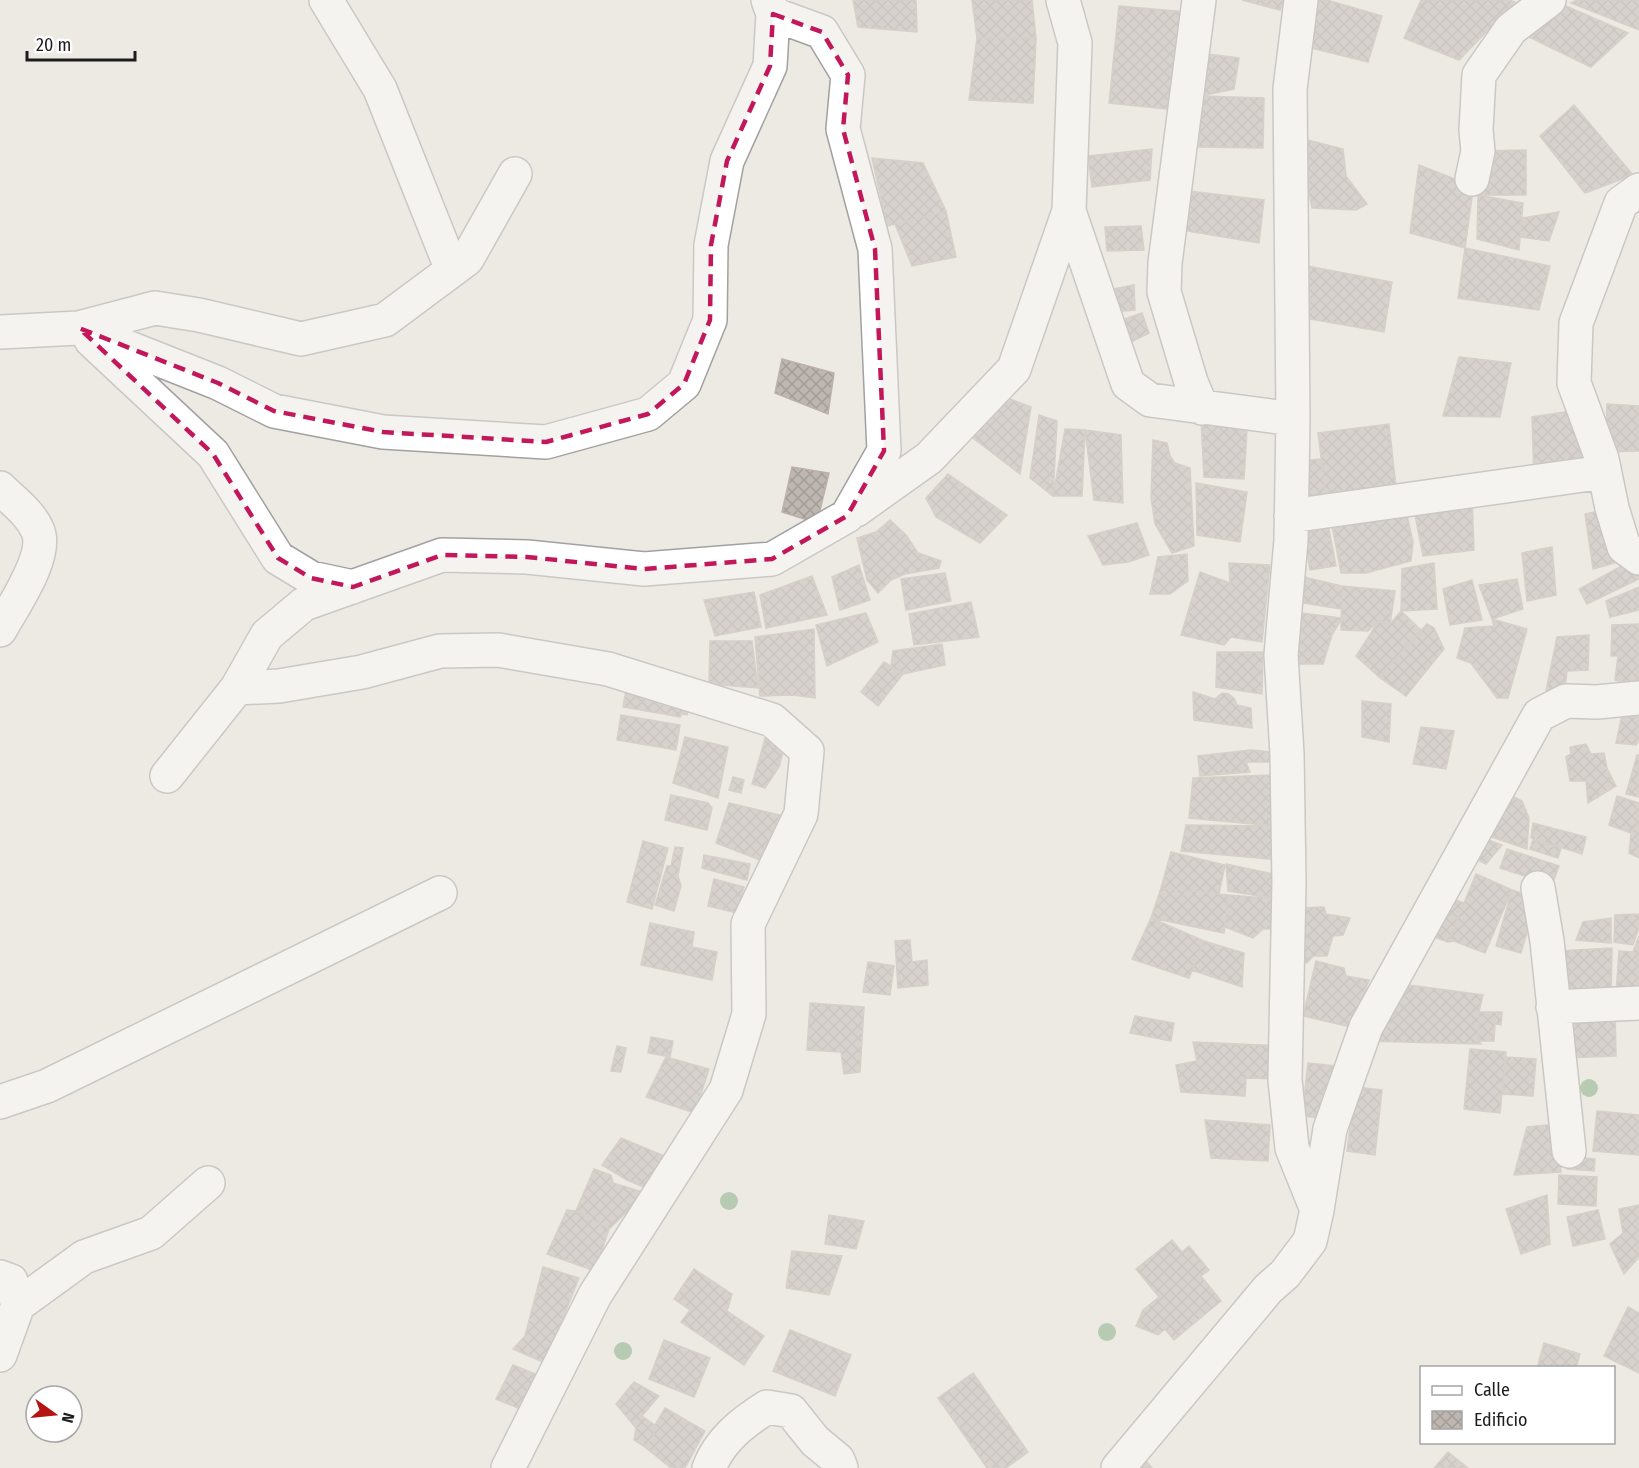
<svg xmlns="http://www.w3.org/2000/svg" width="1639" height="1468" viewBox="0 0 1639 1468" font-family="'Fira Sans Condensed',sans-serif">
  <defs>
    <pattern id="building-cross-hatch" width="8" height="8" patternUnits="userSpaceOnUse" patternTransform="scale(1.5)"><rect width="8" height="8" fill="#bdb6b1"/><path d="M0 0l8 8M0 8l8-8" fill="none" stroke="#a29c98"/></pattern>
  </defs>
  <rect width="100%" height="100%" fill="#edeae4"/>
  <path fill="url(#building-cross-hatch)" stroke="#bdb1a8" stroke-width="1.5" d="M 853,0 L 916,0 L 917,32 L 858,27 Z
    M 972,0 L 1032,0 L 1036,38 L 977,38 Z
    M 1242,0 L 1285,0 L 1280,10 Z
    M 1318,0 L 1327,0 L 1382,16 L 1368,62 L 1307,47 Z
    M 1421,0 L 1509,0 L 1515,2 L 1459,60 L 1404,38 Z
    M 1577,0 L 1639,0 L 1639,30 L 1571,3 Z
    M 1119,6 L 1187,12 L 1176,110 L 1109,103 Z
    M 1566,6 L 1628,33 L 1591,67 L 1529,37 Z
    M 977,38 L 1036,38 L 1033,103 L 969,100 Z
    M 1207,54 L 1239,58 L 1234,89 L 1200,96 Z
    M 1200,96 L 1264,98 L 1263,148 L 1199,147 Z
    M 1574,105 L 1633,175 L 1585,193 L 1540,136 Z
    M 1304,139 L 1343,149 L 1346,176 L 1367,204 L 1356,210 L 1312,208 L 1305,175 Z
    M 1152,149 L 1150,180 L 1092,187 L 1088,156 Z
    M 1526,150 L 1526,195 L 1478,195 L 1483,151 Z
    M 872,158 L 923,163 L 946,211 L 887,226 Z
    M 1419,165 L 1470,185 L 1474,183 L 1465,248 L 1410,233 Z
    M 1180,190 L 1264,200 L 1259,243 L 1175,229 Z
    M 1478,195 L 1523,203 L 1519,250 L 1477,239 Z
    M 946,211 L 956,257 L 912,266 L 895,224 Z
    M 1559,212 L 1549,241 L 1520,237 L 1522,218 Z
    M 1141,226 L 1144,250 L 1107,251 L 1105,227 Z
    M 1465,248 L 1550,266 L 1539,310 L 1458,298 Z
    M 1302,265 L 1392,282 L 1384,332 L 1298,317 Z
    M 1134,285 L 1135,310 L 1112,312 L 1108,290 Z
    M 1142,313 L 1149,333 L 1129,343 L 1119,321 Z
    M 1459,357 L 1511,363 L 1500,417 L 1443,416 Z
    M 782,359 L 834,373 L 828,414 L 775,393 Z
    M 994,393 L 1031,407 L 1020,474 L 973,438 Z
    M 1607,404 L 1639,406 L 1639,451 L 1605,452 Z
    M 1571,411 L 1589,472 L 1534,478 L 1532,417 Z
    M 1039,415 L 1057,421 L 1053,496 L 1030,478 Z
    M 1201,420 L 1247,430 L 1244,479 L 1204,477 Z
    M 1389,424 L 1397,496 L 1327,505 L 1318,433 Z
    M 1065,429 L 1085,430 L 1082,496 L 1053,496 Z
    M 1085,430 L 1121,435 L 1123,503 L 1094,500 Z
    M 1153,440 L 1167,443 L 1170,456 L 1175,463 L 1190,468 L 1194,546 L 1172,553 L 1155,524 L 1151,497 Z
    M 1321,459 L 1327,508 L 1300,512 L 1293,462 Z
    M 792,467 L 829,473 L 817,523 L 782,512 Z
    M 948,474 L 1007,515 L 980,543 L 936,517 L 926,498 Z
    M 1196,483 L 1247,492 L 1240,542 L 1197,535 Z
    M 1472,498 L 1474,550 L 1423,556 L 1414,510 Z
    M 1608,509 L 1625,560 L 1593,569 L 1585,514 Z
    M 1406,511 L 1413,542 L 1411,561 L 1366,573 L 1341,573 L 1331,520 Z
    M 1327,519 L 1336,566 L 1310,570 L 1302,524 Z
    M 890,520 L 906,535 L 918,553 L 941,561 L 939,568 L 905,574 L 891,580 L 878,593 L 867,580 L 857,538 L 876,532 Z
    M 1137,523 L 1149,555 L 1128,562 L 1103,565 L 1088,536 Z
    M 1552,547 L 1556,595 L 1527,601 L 1522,553 Z
    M 1187,554 L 1188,581 L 1170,594 L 1150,594 L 1158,557 Z
    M 1633,560 L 1639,571 L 1639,579 L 1587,604 L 1579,589 Z
    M 1229,563 L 1270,565 L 1262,642 L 1231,637 L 1224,645 L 1181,635 L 1200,572 L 1230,583 Z
    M 1434,563 L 1437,609 L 1401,611 L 1402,569 Z
    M 859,565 L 870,600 L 840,610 L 832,577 Z
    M 945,573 L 951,601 L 906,610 L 901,579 Z
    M 812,576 L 827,615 L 766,628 L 760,595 Z
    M 1300,576 L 1342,586 L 1342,609 L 1298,602 Z
    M 1517,579 L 1523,609 L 1492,619 L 1479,585 Z
    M 1472,580 L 1482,620 L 1450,625 L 1443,589 Z
    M 1342,586 L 1395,591 L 1390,624 L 1378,622 L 1368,631 L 1341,630 Z
    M 1639,587 L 1639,610 L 1610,617 L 1606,601 Z
    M 754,592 L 761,627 L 715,636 L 704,600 Z
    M 971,602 L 979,637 L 914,645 L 909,614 Z
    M 1401,611 L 1421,630 L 1379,677 L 1356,656 L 1378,622 L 1390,624 Z
    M 1293,612 L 1342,618 L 1332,635 L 1323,664 L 1293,664 Z
    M 866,613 L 878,642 L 827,666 L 816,625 Z
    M 1492,619 L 1527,629 L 1508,698 L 1497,698 L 1471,663 L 1457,658 L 1465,628 L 1494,626 Z
    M 1427,624 L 1434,628 L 1444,649 L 1406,696 L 1379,677 Z
    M 1639,624 L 1639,686 L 1615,680 L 1618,656 L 1611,656 L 1612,625 Z
    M 814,629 L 815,698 L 793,695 L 760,696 L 755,637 Z
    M 1589,635 L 1588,670 L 1567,671 L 1564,694 L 1546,691 L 1557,637 Z
    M 710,641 L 752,641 L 758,688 L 709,684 Z
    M 942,644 L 945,665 L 903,674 L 891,667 L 893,651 Z
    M 1217,652 L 1263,652 L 1262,694 L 1216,687 Z
    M 884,662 L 903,674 L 878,706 L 861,692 Z
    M 626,690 L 691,701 L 687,715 L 682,714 L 680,717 L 623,707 Z
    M 1193,692 L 1215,699 L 1222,693 L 1228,694 L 1234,698 L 1237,705 L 1251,708 L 1252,728 L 1194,720 Z
    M 1362,701 L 1391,704 L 1389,742 L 1362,737 Z
    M 621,715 L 680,725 L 676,750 L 617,740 Z
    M 1622,715 L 1639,717 L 1639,740 L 1636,745 L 1616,743 Z
    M 1421,727 L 1454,731 L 1446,769 L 1413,764 Z
    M 767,732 L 787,738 L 779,767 L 765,788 L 752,784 Z
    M 685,737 L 728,747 L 718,798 L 673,783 Z
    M 1586,744 L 1591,754 L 1604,753 L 1607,768 L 1616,786 L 1588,803 L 1586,781 L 1570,781 L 1566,757 L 1571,754 L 1570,747 Z
    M 1251,750 L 1271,752 L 1270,762 L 1246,762 L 1250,772 L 1200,776 L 1198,756 Z
    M 1637,755 L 1639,755 L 1639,797 L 1626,794 Z
    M 1271,775 L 1275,826 L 1189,818 L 1193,778 Z
    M 733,777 L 744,780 L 741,793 L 729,790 Z
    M 1509,794 L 1522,801 L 1529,818 L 1527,849 L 1483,834 Z
    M 671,795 L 708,803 L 712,808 L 707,830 L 665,820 Z
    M 1617,796 L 1639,803 L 1639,823 L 1631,833 L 1609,825 Z
    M 729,803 L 780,815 L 760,860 L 716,843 Z
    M 1533,823 L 1586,837 L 1582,854 L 1531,838 Z
    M 1639,823 L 1639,858 L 1629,853 L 1631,833 Z
    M 1186,825 L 1275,826 L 1279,860 L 1181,851 Z
    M 1478,836 L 1502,845 L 1486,864 L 1469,856 Z
    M 1533,840 L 1561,848 L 1558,858 L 1530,849 Z
    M 643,841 L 668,848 L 652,909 L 627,902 Z
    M 675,847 L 683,848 L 678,876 L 681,886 L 674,911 L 655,905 L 667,866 L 671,866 Z
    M 1507,849 L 1559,866 L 1552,885 L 1500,868 Z
    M 1171,852 L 1225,865 L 1219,894 L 1161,888 Z
    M 704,855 L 750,864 L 747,880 L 702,868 Z
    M 1226,864 L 1282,876 L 1278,899 L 1228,891 Z
    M 1476,874 L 1512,890 L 1485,953 L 1454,941 L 1448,942 Z
    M 714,879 L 744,887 L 737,913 L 708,906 Z
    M 1161,888 L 1228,895 L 1224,933 L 1151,918 Z
    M 1512,890 L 1537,898 L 1521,953 L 1496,946 Z
    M 1228,895 L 1278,899 L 1286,929 L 1263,929 L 1253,938 L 1225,927 Z
    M 1450,898 L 1464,903 L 1448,942 L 1429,935 Z
    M 1324,907 L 1326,914 L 1350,918 L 1343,935 L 1333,936 L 1327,956 L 1313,956 L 1307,963 L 1300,962 L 1299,908 Z
    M 1639,914 L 1639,928 L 1633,945 L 1614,942 L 1615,915 Z
    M 1151,918 L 1204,941 L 1189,978 L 1132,959 Z
    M 1611,918 L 1611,943 L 1576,940 L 1583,922 Z
    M 650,923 L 694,932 L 692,947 L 717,952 L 712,980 L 641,965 Z
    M 1639,936 L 1639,996 L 1616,995 L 1619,951 L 1633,952 Z
    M 910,940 L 912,962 L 927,960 L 928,985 L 898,988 L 895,941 Z
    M 1204,941 L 1244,953 L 1242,987 L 1192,970 Z
    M 1612,948 L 1611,998 L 1560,1001 L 1559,951 Z
    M 1316,961 L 1344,968 L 1346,976 L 1369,980 L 1351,1027 L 1303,1016 Z
    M 868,962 L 894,966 L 890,995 L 863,992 Z
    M 1401,984 L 1483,995 L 1479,1012 L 1478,1041 L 1481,1044 L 1367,1041 Z
    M 810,1003 L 864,1007 L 860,1072 L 844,1074 L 841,1052 L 807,1050 Z
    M 1615,1008 L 1616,1056 L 1560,1058 L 1559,1011 Z
    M 1479,1012 L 1502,1012 L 1501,1025 L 1495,1024 L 1494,1041 L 1478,1041 Z
    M 1135,1016 L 1174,1023 L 1171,1041 L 1130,1033 Z
    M 651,1037 L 673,1041 L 670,1057 L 648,1053 Z
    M 1193,1042 L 1284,1046 L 1282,1079 L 1246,1078 L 1245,1096 L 1181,1092 L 1176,1065 L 1197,1061 Z
    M 617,1046 L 626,1048 L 621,1072 L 611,1071 Z
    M 1470,1049 L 1506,1052 L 1500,1113 L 1464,1109 Z
    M 666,1057 L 709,1069 L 695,1113 L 646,1097 Z
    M 1506,1057 L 1536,1059 L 1533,1096 L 1503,1094 Z
    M 1308,1063 L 1335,1066 L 1329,1119 L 1302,1116 Z
    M 1355,1087 L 1382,1090 L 1375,1155 L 1347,1151 Z
    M 1597,1111 L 1639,1115 L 1639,1155 L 1593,1151 Z
    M 1205,1120 L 1270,1125 L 1268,1161 L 1211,1158 Z
    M 1557,1124 L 1561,1172 L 1514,1175 L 1527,1127 Z
    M 621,1138 L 674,1160 L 653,1191 L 627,1180 L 602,1165 Z
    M 1568,1156 L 1595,1159 L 1594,1171 L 1567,1169 Z
    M 594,1169 L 611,1175 L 613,1183 L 646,1193 L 609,1229 L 576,1211 Z
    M 1559,1175 L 1597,1177 L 1596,1206 L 1558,1204 Z
    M 1547,1195 L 1550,1244 L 1521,1254 L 1506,1209 Z
    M 1639,1205 L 1639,1257 L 1624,1274 L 1610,1244 L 1623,1233 L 1619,1209 Z
    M 567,1210 L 576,1211 L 609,1229 L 595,1271 L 547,1254 Z
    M 1598,1210 L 1605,1239 L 1573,1246 L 1567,1217 Z
    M 829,1215 L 864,1221 L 856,1249 L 825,1244 Z
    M 1172,1240 L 1182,1252 L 1189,1246 L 1209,1270 L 1201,1276 L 1221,1301 L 1174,1340 L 1165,1329 L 1158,1335 L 1136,1326 L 1143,1310 L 1159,1297 L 1136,1269 Z
    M 792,1251 L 842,1256 L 829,1295 L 786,1288 Z
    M 543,1267 L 579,1278 L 545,1363 L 513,1349 L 525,1336 Z
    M 694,1269 L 732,1294 L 727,1311 L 764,1336 L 744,1365 L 681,1322 L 690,1310 L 674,1299 Z
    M 1628,1307 L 1639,1313 L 1639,1373 L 1604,1356 Z
    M 790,1330 L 851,1355 L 835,1396 L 773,1371 Z
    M 664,1340 L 710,1358 L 694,1397 L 649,1379 Z
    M 1544,1343 L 1580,1354 L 1576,1368 L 1537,1368 Z
    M 513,1365 L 540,1376 L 523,1410 L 496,1399 Z
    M 973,1373 L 1028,1452 L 1006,1468 L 987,1468 L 938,1398 Z
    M 634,1382 L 659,1396 L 642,1416 L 655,1425 L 654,1435 L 645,1447 L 634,1440 L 636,1428 L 616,1404 Z
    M 665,1408 L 705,1431 L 685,1468 L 671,1468 L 645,1447 L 654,1435 L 655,1425 Z
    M 1448,1452 L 1468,1468 L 1434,1468 Z
    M 1146,1461 L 1152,1468 L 1138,1468 Z"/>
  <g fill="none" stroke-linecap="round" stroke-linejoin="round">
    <g stroke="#a1a1a1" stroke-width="36">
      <path id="minor" d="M 326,0 L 380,89 L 452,270
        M 1063,0 L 1075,43 L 1069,211 L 1128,384 L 1150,400 L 1293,419
        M 1199,0 L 1165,263 L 1164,292 L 1191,382 L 1202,408
        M 1472,179 L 1478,151 L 1476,130 L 1479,75 L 1511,29 L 1549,0
        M 1639,190 L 1621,203 L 1576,323 L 1574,383 L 1602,459 L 1612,508 L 1624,547 L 1639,558
        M 79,328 L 218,383 L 274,411 L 383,432 L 546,442 L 648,414 L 684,384 L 710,320 L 711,245 L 727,161 L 770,66 L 773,14 L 768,0
        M 0,332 L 79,328 L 155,308 L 199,315 L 301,339 L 385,320 L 467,259 L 515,174
        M 91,340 L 213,454 L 278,558 L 311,578 L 353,587
        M 0,488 C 13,501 29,512 37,529 C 50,554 13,606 0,630
        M 856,510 L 929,458 L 1014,369 L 1069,211
        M 1291,516 L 1604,472
        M 237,688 L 279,686 L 362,672 L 440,651 L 498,650 L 608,669 L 772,720 L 807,751 L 801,814 L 748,924 L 749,1014 L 726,1090 L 595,1295 L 508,1468
        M 167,776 L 237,688 L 267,635 L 304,604 L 442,555 L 527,557 L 644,569 L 772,559 L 847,516 L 884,451 L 875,249 L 843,129 L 848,75 L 822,32 L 773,14
        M 1538,888 L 1547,941 L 1569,1151
        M 1553,1007 L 1639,1003
        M 0,1102 L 47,1086 L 440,893
        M 1317,1210 L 1330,1129 L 1366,1027 L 1539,715 L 1566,701 L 1597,702 L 1639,698
        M 0,1277 L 11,1281 L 18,1305 L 0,1355
        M 18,1305 L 84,1257 L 151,1233 L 208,1183
        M 709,1468 C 720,1440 742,1423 767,1407 L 791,1411 L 815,1441 L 838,1460 L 841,1468
        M 1118,1468 L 1268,1289 L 1285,1274 L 1310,1241 L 1317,1210 L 1292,1148 L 1285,1080 L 1289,882 L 1287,754 L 1281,655 L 1291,540 L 1293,419 L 1290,89 L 1301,0"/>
    </g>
    <use href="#minor" stroke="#fff" stroke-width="33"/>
  </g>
  <g fill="#77a777">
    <circle cx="1589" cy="1088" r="9"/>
    <circle cx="729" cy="1201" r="9"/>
    <circle cx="1107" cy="1332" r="9"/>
    <circle cx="623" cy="1351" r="9"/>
  </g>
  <path d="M0 0H1639V1468H0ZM 773,14 L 822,32 L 848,75 L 843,129 L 875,249 L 884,451 L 847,516 L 772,559 L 644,569 L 527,557 L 442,555 L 353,587 L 311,578 L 278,558 L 213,454 L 79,328 L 218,383 L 274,411 L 383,432 L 546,442 L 648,414 L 684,384 L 710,320 L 711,245 L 727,161 L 770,66 Z" fill="#edeae4" fill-opacity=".55" fill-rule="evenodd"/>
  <path fill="none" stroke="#c2185b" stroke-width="4.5" stroke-dasharray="12 8" stroke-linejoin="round" d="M 773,14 L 822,32 L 848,75 L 843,129 L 875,249 L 884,451 L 847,516 L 772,559 L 644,569 L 527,557 L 442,555 L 353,587 L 311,578 L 278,558 L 213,454 L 79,328 L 218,383 L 274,411 L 383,432 L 546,442 L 648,414 L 684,384 L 710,320 L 711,245 L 727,161 L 770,66 Z"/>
  <rect x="1420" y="1366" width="195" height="78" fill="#ffffff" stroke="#a5a5a5" stroke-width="1.5"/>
  <rect x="1432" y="1386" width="30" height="9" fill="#ffffff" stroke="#a5a5a5" stroke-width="1.5"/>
  <text x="1474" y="1396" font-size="18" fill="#1d1d1d">Calle</text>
  <rect x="1432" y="1411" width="30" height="18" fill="url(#building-cross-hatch)" stroke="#a5a5a5" stroke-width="1.5"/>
  <text x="1474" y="1426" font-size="18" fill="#1d1d1d">Edificio</text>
  <g transform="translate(54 1414) rotate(105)"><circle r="28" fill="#ffffff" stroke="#a5a5a5" stroke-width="1.5"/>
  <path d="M0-4.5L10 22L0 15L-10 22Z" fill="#b61313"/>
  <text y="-9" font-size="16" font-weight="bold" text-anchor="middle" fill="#1d1d1d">N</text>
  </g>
  <path d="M27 51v9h108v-9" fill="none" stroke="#1d1d1d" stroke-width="3"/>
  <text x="36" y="51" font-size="18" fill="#1d1d1d" stroke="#ffffff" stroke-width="4.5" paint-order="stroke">20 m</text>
</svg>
